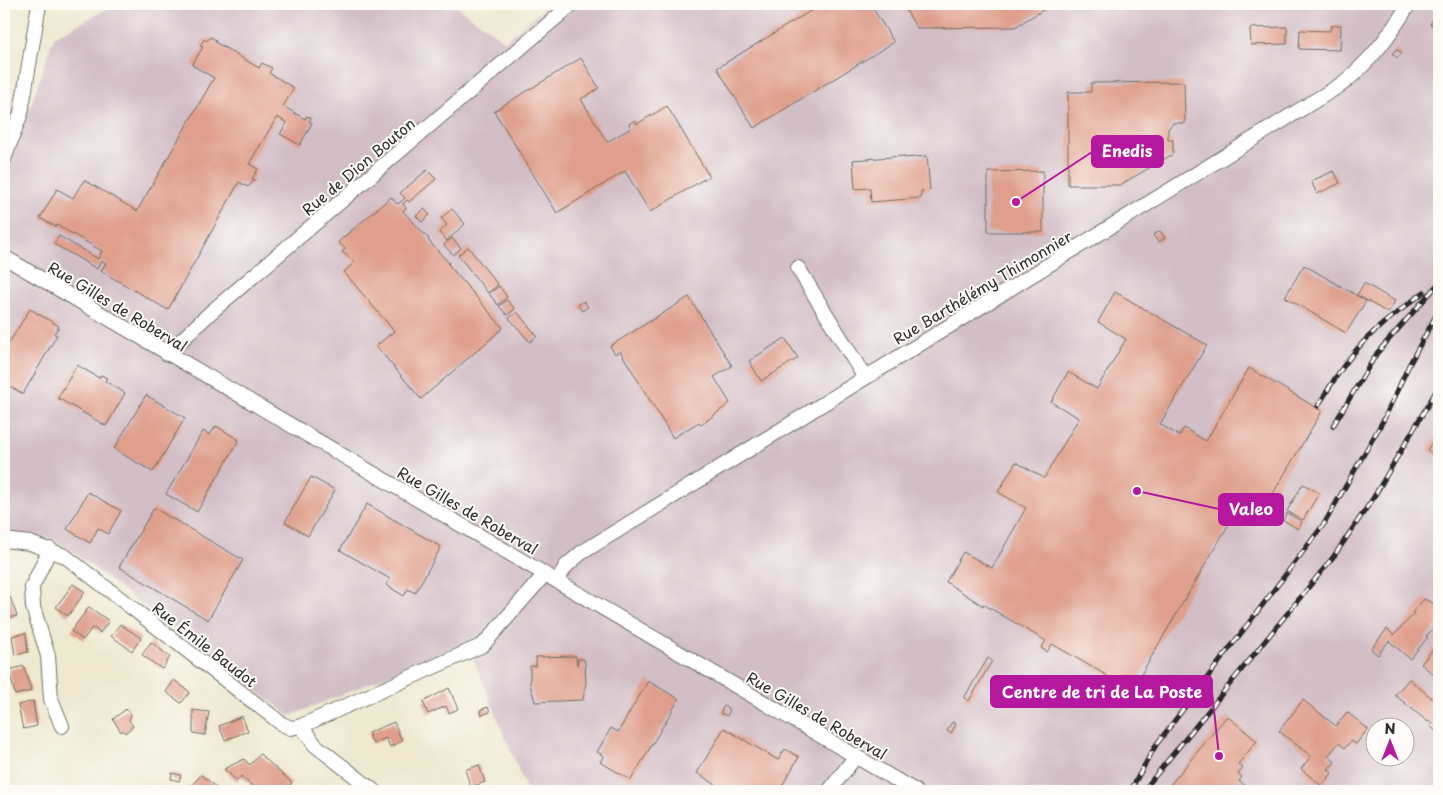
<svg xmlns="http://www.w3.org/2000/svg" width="1443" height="795" viewBox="0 0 1443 795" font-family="'Playpen Sans',sans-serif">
  <rect width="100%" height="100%" fill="#fdfcf7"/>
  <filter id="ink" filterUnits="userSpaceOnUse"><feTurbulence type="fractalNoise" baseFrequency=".02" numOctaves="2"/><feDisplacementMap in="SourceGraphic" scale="10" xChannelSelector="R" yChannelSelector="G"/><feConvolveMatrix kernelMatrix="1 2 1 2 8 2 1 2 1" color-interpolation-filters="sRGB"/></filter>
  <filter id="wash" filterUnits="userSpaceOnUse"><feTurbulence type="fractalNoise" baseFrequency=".0096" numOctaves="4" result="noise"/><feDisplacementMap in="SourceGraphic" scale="20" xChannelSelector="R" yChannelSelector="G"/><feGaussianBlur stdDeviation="1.12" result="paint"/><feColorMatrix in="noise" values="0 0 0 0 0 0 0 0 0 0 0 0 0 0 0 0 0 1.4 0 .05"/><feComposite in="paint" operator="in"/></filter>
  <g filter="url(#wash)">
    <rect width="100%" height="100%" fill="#eee9d0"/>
    <path fill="#d2bec5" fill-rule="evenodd" d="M 117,4 L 403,4 L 457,7 L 505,41 L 549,4 L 1439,4 L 1439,791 L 527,791 L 467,643 L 290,716 L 55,539 L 4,533 L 4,103 L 30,107 L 54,37 ZM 1376,728 L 1406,728 L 1406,758 L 1376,758 Z"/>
    <g id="blocks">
      <path fill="#df9f8c" d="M 822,4 L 870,4 L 894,42 L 754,128 L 717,68 Z
        M 902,4 L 1053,4 L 1015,27 L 917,28 Z
        M 1439,10 L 1439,30 L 1430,24 Z
        M 1341,25 L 1340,50 L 1299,49 L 1300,30 L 1330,31 L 1331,26 Z
        M 1287,27 L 1287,44 L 1251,45 L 1250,28 Z
        M 211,37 L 216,40 L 215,42 L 259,68 L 262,63 L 272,68 L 269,73 L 294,88 L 283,106 L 305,119 L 307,116 L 311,118 L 309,122 L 312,123 L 300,145 L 280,134 L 287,123 L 277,117 L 249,164 L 258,169 L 252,179 L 255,180 L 248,187 L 239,182 L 168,310 L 101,271 L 106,263 L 101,261 L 97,269 L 54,244 L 59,236 L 98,259 L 102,251 L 57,225 L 56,227 L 40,218 L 57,189 L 73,198 L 84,180 L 137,211 L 214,78 L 192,65 L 203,47 L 200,46 L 204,39 L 206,41 Z
        M 1396,49 L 1402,53 L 1398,58 L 1392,54 Z
        M 581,58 L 599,88 L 581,99 L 607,142 L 631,128 L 629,124 L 635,120 L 637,124 L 667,106 L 709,176 L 650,212 L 625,171 L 557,213 L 494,111 Z
        M 1184,82 L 1185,123 L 1173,123 L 1168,129 L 1168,140 L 1173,140 L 1173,154 L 1120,185 L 1068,185 L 1068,92 L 1091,92 L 1091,83 Z
        M 904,156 L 904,158 L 927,156 L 930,190 L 921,191 L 921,198 L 871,202 L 870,188 L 855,189 L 853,160 Z
        M 427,170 L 436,179 L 409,202 L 407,200 L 403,204 L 406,208 L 403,211 L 429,239 L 428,240 L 449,263 L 448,264 L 503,328 L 421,399 L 376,346 L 394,331 L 344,272 L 355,262 L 342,252 L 345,249 L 338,242 L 391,197 L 397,204 L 401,202 L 405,198 L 400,193 Z
        M 1043,171 L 1043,232 L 988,232 L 988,172 Z
        M 1334,171 L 1340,183 L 1317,194 L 1311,181 Z
        M 424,209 L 430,215 L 422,222 L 416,216 Z
        M 452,209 L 465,224 L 447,241 L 439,232 L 447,225 L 441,218 Z
        M 1160,231 L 1165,238 L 1158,242 L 1153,235 Z
        M 452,238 L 461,248 L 453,255 L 444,245 Z
        M 468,247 L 498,285 L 488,293 L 458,255 Z
        M 1304,265 L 1366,301 L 1346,333 L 1285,297 Z
        M 1364,283 L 1395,301 L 1388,313 L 1357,295 Z
        M 499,286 L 507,297 L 498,305 L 489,294 Z
        M 1115,292 L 1207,345 L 1160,424 L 1179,436 L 1184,428 L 1206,441 L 1249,368 L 1322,411 L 1256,522 L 1237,510 L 1132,690 L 1052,644 L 1047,652 L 1041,648 L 1046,641 L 983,604 L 983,606 L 946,582 L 963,552 L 992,568 L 1026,508 L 998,492 L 1016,462 L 1044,478 L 1079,418 L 1051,402 L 1068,372 L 1097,389 L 1126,339 L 1098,322 Z
        M 689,297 L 732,366 L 714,377 L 730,403 L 701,425 L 699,422 L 673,438 L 620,351 L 615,354 L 610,346 Z
        M 507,300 L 515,309 L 507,315 L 499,306 Z
        M 584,301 L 588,307 L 582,311 L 578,305 Z
        M 30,309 L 59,326 L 54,334 L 57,335 L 23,394 L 4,383 L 4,351 Z
        M 517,312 L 537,336 L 530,342 L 509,318 Z
        M 785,338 L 798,358 L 761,381 L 749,361 Z
        M 77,365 L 99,378 L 101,375 L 107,378 L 105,381 L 125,393 L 106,426 L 58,398 Z
        M 146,395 L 185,418 L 153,472 L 114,449 Z
        M 216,426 L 239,440 L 197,512 L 166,494 L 203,431 L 210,435 Z
        M 1439,432 L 1439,458 L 1427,450 Z
        M 311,477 L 335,490 L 308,536 L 285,522 Z
        M 1303,484 L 1319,493 L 1303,520 L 1287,511 Z
        M 88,492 L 121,511 L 108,534 L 98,528 L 90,543 L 67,529 Z
        M 367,504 L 441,547 L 415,593 L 408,589 L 404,596 L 386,585 L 390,579 L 340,550 Z
        M 154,508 L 243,560 L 208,620 L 119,567 Z
        M 1287,513 L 1302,522 L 1298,529 L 1283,520 Z
        M 73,584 L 85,592 L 68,616 L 56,607 Z
        M 10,597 L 17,616 L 4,619 L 4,598 Z
        M 1424,599 L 1439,606 L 1439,623 L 1426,636 L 1428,637 L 1410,659 L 1389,641 L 1378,655 L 1371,649 L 1387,629 L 1394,635 L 1414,614 L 1412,613 Z
        M 89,607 L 109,621 L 100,633 L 94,628 L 91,629 L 83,640 L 71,631 Z
        M 120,624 L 141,638 L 132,651 L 111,636 Z
        M 26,633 L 28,652 L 15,655 L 12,636 Z
        M 151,642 L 170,657 L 162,669 L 142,655 Z
        M 1434,648 L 1439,652 L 1439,679 L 1421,664 Z
        M 576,656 L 577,665 L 578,659 L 584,659 L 585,664 L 586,683 L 583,700 L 535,702 L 530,684 L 530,666 L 536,666 L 536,657 Z
        M 988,658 L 992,661 L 969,701 L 964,698 Z
        M 24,666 L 31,691 L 15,695 L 9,670 Z
        M 1409,679 L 1439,704 L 1439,734 L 1430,726 L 1433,723 L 1430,721 L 1428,722 L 1395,695 Z
        M 174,680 L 190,692 L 181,703 L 166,692 Z
        M 648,681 L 679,699 L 631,780 L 600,762 L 604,756 L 597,752 L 611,728 L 618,732 Z
        M 449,688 L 458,709 L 449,713 L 446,706 L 428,714 L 423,702 Z
        M 1303,700 L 1336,726 L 1347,712 L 1368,729 L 1356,744 L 1351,741 L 1345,748 L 1339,743 L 1328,756 L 1335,762 L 1328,769 L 1332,773 L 1322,786 L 1301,769 L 1311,756 L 1279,731 Z
        M 33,701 L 37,726 L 23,729 L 18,705 Z
        M 724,706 L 730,710 L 727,716 L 720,713 Z
        M 488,707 L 490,712 L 482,715 L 480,710 Z
        M 126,709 L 131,715 L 129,720 L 133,726 L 125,733 L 123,730 L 121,732 L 113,719 Z
        M 193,710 L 209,712 L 205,735 L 193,733 Z
        M 242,716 L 248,731 L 225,740 L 219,726 Z
        M 1227,716 L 1257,741 L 1238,764 L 1243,768 L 1238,774 L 1242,777 L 1239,781 L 1252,791 L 1165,791 Z
        M 394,722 L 402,741 L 390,747 L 386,738 L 373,744 L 368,733 Z
        M 952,722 L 956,724 L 951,733 L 947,731 Z
        M 724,728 L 778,760 L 785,749 L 799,757 L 779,791 L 722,791 L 723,789 L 697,773 Z
        M 260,754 L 292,783 L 284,791 L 258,791 L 241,776 L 237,781 L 224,769 L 244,759 L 250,765 Z
        M 479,765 L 485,782 L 471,787 L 465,770 Z
        M 172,773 L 181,775 L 179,781 L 171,779 Z
        M 201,775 L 210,782 L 220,791 L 199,791 L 192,785 Z"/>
    </g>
  </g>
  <g filter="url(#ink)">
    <use href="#blocks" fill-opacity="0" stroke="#6f6e65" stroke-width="1"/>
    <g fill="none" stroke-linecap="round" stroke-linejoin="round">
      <g stroke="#6f6e65" stroke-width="16">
        <path id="minor" d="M 4,159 L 21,113 L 39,4
          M 4,257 L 915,791
          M 798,268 L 865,378
          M 167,354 L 210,313 L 572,4
          M 4,540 L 30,543 L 65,556 L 282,724 L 291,728 L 301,726 L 315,745 L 374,791
          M 50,549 L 32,587 L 33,607 L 48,656 L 51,699 L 62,726
          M 557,581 L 566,566 L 581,553 L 1342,84 C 1372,60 1389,36 1409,4
          M 301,726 L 483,645 L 545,574
          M 829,791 L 856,756"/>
      </g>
      <use href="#minor" stroke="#fff" stroke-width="14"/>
      <g stroke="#2b2b2b" stroke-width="5">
        <path id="rail" d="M 1318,406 C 1330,386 1342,366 1358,348 C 1377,326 1401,310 1424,292
          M 1333,426 L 1377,353 L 1439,283
          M 1130,791 L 1156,745 L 1324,524 L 1384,419 L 1409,365 L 1439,310
          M 1143,791 L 1334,556 L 1372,500 L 1439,386"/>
      </g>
      <use href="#rail" stroke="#fdfcf7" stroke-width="3" stroke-dasharray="9" stroke-linecap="butt"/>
    </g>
  </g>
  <g text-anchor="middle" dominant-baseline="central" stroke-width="4" stroke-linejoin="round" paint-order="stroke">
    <g font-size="15" fill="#2b2b2b" stroke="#fdfcf7">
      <text transform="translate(358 166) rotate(-40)">Rue de Dion Bouton</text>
      <text transform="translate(982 287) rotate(-31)">Rue Barthélémy Thimonnier</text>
      <text transform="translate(118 306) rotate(31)">Rue Gilles de Roberval</text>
      <text transform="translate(468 510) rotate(30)">Rue Gilles de Roberval</text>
      <text transform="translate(205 644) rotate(38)">Rue Émile Baudot</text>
      <text transform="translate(817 715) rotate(30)">Rue Gilles de Roberval</text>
    </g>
  </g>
  <path fill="none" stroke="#b5179e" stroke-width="2" d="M1016 202L1092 152M1137 491L1219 509M1219 756L1212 692"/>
  <g fill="#b5179e" stroke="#fdfcf7" stroke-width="2">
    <circle cx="1016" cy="202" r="5"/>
    <circle cx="1137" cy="491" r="5"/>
    <circle cx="1219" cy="756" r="5"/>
  </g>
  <g fill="#b5179e" stroke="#b5179e" stroke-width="2">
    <rect x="1092" y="136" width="71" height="31" rx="5"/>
    <rect x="1219" y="494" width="64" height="31" rx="5"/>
    <rect x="991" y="676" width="221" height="31" rx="5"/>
  </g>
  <g font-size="16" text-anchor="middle" font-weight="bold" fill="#fff">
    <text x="1127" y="157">Enedis</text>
    <text x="1251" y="515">Valeo</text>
    <text x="1102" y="698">Centre de tri de La Poste</text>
  </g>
  <rect width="1443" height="795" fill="none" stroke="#fdfcf7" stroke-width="20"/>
  <g transform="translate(1390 742)"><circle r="24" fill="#fdfcf7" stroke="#a9a8a5"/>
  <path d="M0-4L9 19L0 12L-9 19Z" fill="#b5179e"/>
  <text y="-8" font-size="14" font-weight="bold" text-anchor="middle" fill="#2b2b2b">N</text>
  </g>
</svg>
